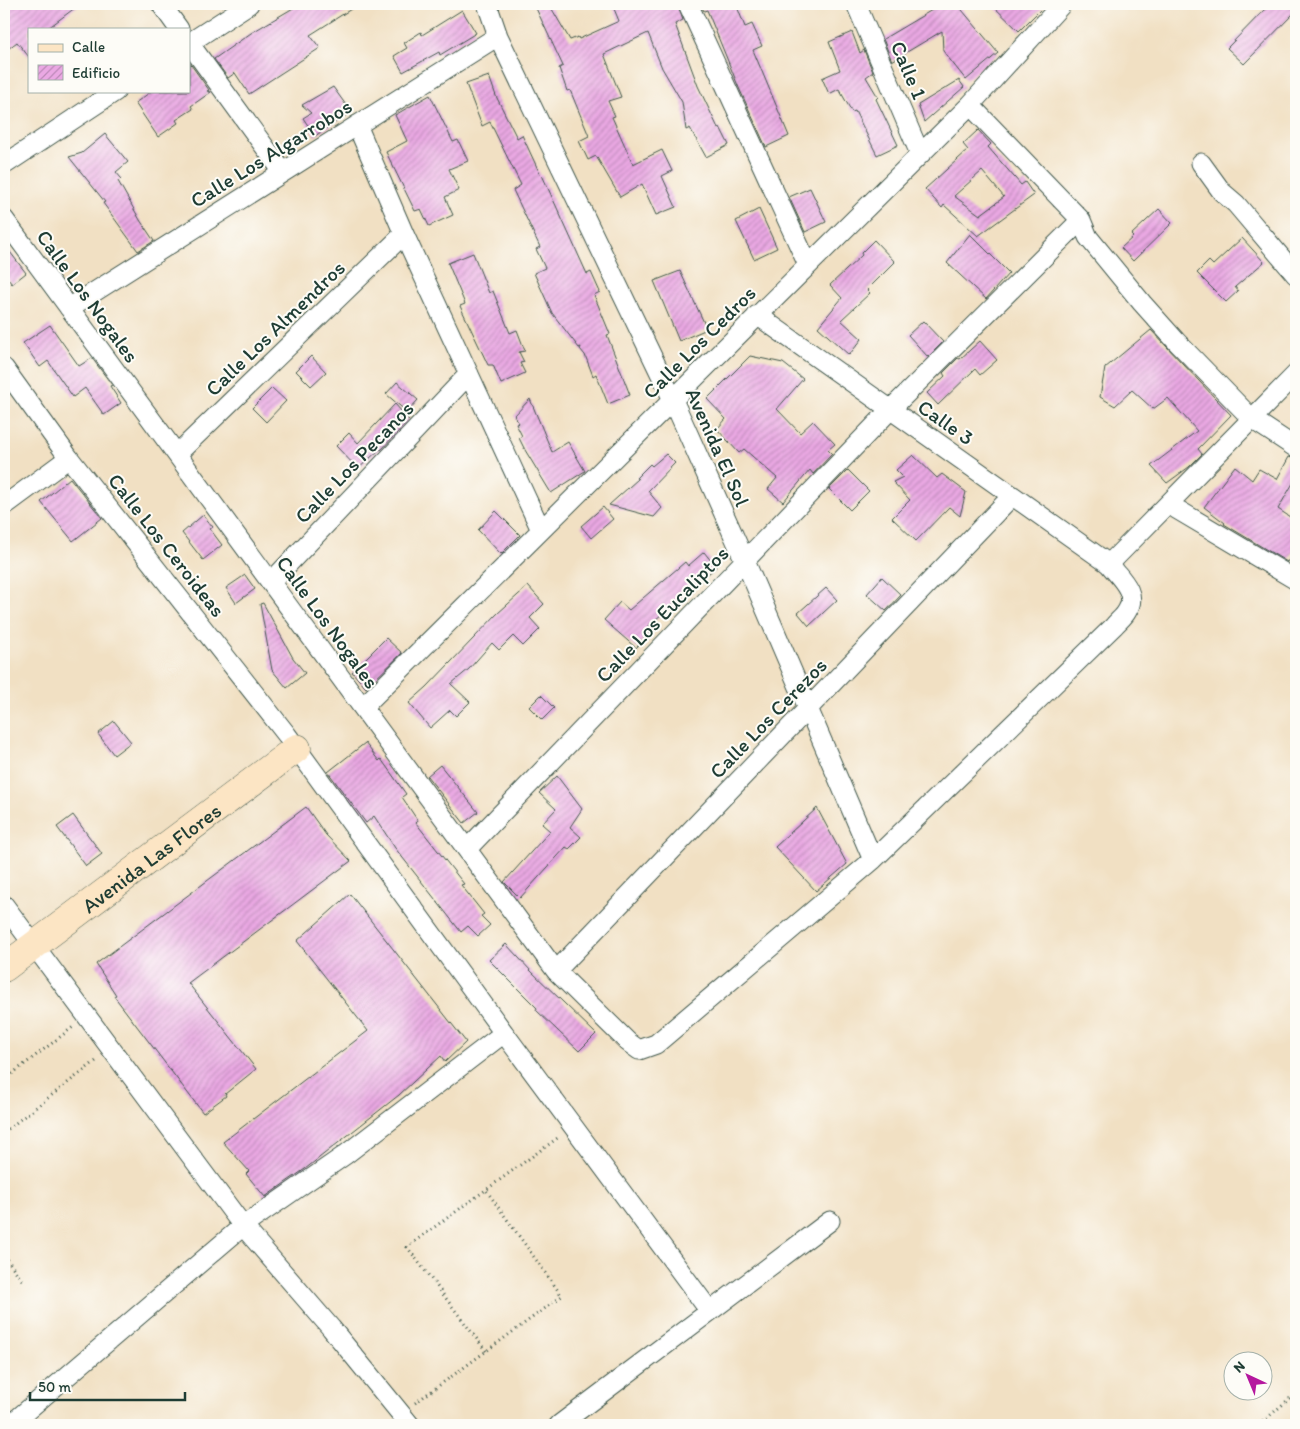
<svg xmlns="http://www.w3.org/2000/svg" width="1300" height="1429" viewBox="0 0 1300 1429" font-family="Itim,sans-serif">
  <defs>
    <pattern id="building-hatch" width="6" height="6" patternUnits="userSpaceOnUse" patternTransform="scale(1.25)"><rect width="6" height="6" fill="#eaa8e3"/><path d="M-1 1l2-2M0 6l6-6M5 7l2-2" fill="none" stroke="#bd8ab9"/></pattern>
  </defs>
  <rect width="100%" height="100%" fill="#fdfcf7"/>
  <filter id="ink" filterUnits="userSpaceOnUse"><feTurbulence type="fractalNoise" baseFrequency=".02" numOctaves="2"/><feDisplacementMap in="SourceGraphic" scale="10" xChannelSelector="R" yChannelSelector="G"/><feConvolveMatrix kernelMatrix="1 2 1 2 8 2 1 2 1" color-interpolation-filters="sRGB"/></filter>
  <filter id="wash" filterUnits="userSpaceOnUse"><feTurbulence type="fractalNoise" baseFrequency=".0096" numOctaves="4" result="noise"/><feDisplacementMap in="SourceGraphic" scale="20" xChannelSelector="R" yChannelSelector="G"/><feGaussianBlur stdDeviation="1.12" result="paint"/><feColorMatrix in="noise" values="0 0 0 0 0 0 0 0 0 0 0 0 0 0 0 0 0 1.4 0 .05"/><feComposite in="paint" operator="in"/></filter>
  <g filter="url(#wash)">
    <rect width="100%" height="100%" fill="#f1e0c3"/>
    <g id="blocks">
      <path fill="url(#building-hatch)" fill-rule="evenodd" d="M 14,4 L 80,4 L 47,29 L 29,29 L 29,57 L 17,42 L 4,52 L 4,12 Z
        M 300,4 L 359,4 L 310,35 L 320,48 L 249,94 L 235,73 L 228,78 L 214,59 L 251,33 Z
        M 534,4 L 549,4 L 570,40 L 578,37 L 579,39 L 619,21 L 612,4 L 677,4 L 683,20 L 675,24 L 698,86 L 718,128 L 720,127 L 729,145 L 706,157 L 690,128 L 686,130 L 682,102 L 662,68 L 648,33 L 604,54 L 621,97 L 608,101 L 615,116 L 612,117 L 633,164 L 662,150 L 672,171 L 662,176 L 676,207 L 656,215 L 642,184 L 620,197 L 596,156 L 588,160 L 579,141 L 589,136 L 570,90 L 567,91 L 559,68 L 563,66 Z
        M 700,4 L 736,4 L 745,27 L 752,24 L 762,46 L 753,50 L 789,136 L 766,147 L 739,88 L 707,10 L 704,11 Z
        M 928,4 L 957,4 L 998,53 L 966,80 L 943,51 L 942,31 L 892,61 L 883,39 L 932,10 Z
        M 991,4 L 1046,4 L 1019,31 Z
        M 1270,4 L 1288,4 L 1296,11 L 1244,64 L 1227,48 Z
        M 462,10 L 476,33 L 440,55 L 439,52 L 403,72 L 394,56 L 407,48 L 404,43 L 421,32 L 422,35 Z
        M 852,32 L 860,53 L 864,50 L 873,72 L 866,77 L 878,97 L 876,99 L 898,145 L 877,155 L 855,111 L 852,112 L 839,89 L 829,94 L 822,78 L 840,70 L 829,42 Z
        M 189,62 L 209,90 L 207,91 L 211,92 L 191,106 L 193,109 L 176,120 L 178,123 L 158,137 L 135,103 L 152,91 L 189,91 Z
        M 489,76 L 496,96 L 517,138 L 522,135 L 541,176 L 542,175 L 587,274 L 591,272 L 600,292 L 594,295 L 610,334 L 607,335 L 630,395 L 608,404 L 596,374 L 593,376 L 585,355 L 580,349 L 581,347 L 579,348 L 552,313 L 534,273 L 545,268 L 536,249 L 540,247 L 513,190 L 521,185 L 490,122 L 482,126 L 466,84 Z
        M 959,80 L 964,87 L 924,122 L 918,105 Z
        M 333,87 L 351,112 L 315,136 L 303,118 L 311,113 L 302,105 Z
        M 430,95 L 453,142 L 458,140 L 468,161 L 449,169 L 459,190 L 445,197 L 453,215 L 429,226 L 421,209 L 415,211 L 386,152 L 407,141 L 395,115 Z
        M 978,130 L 991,144 L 988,147 L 1021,185 L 1025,182 L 1034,195 L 978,236 L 944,205 L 942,208 L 925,189 L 968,150 L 963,144 ZM 982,171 L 1004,197 L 980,215 L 954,196 Z
        M 105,134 L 128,162 L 116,172 L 121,178 L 118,181 L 140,220 L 154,241 L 138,251 L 103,203 L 105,202 L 69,157 L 82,153 Z
        M 810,188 L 826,222 L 805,232 L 789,197 Z
        M 759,209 L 777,248 L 754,259 L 736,221 Z
        M 1159,209 L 1172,223 L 1133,261 L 1121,248 L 1133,237 L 1131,235 Z
        M 970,234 L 1009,273 L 986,299 L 947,263 Z
        M 1242,238 L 1264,262 L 1235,287 L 1238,291 L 1226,302 L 1197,273 L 1209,261 L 1213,265 Z
        M 874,240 L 895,262 L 867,290 L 870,293 L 841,320 L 862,339 L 849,355 L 818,327 L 842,298 L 830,285 L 862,255 L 861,253 Z
        M 4,244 L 26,273 L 12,284 L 4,274 Z
        M 473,253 L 489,293 L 493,291 L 510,333 L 517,330 L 525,351 L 519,352 L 524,362 L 520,363 L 525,373 L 501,384 L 493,365 L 488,365 L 460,306 L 465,304 L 448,263 Z
        M 680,271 L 707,329 L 679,341 L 654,281 Z
        M 923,321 L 943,342 L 928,357 L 908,335 Z
        M 50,325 L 79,366 L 92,358 L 112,385 L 110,386 L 121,403 L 104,415 L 85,388 L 73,397 L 48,361 L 40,367 L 23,343 Z
        M 1151,330 L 1231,415 L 1198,449 L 1202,454 L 1189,467 L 1167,483 L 1151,466 L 1197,431 L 1168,398 L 1153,409 L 1132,390 L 1115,406 L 1100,397 L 1105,368 Z
        M 980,341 L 997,360 L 980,375 L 975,369 L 938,405 L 927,393 L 945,376 L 943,373 L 958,358 L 960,359 Z
        M 311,356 L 326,372 L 311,386 L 296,371 Z
        M 750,356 L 783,363 L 803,379 L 777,409 L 800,433 L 813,421 L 835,444 L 828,450 L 832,454 L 813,474 L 810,470 L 783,502 L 768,489 L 777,478 L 744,449 L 739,453 L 717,429 L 726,419 L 707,399 Z
        M 397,382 L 418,400 L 407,412 L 386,394 Z
        M 272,388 L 286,401 L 266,422 L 252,408 Z
        M 530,399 L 552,452 L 568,442 L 585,471 L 551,493 L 525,450 L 519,438 L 522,436 L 516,424 L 519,423 L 514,416 Z
        M 395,404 L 409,420 L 381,450 L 380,449 L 358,469 L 336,446 L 349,433 L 358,443 Z
        M 666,454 L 675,463 L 648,491 L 662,508 L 654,517 L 609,505 L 638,479 L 636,478 L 650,464 L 652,466 Z
        M 913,455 L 937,478 L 942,474 L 966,492 L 960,516 L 949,507 L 916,541 L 892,518 L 910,500 L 893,482 L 903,477 L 896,470 Z
        M 1289,457 L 1296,459 L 1296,478 L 1278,509 L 1296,521 L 1296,548 L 1287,562 L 1224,524 L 1225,523 L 1204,507 L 1235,466 L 1252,480 L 1259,469 L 1277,479 Z
        M 848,470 L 869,491 L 850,510 L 829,489 Z
        M 70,478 L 102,518 L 73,541 L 41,502 Z
        M 603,507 L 613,519 L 591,538 L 581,526 Z
        M 496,511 L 520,535 L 501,554 L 478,530 Z
        M 203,515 L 213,527 L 210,529 L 222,545 L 203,560 L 182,533 Z
        M 704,552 L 716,567 L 647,627 L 657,625 L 636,648 L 604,620 L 620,602 L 629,610 L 685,562 L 688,566 Z
        M 245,575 L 255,589 L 236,603 L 226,588 Z
        M 882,577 L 901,595 L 886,611 L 867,594 Z
        M 528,586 L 544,604 L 530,618 L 540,629 L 523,646 L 513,636 L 499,650 L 492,643 L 469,669 L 451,684 L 470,702 L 456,716 L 450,710 L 430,728 L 409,703 L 427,687 L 497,614 Z
        M 826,588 L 837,600 L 809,626 L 798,613 Z
        M 263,603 L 293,658 L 305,673 L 287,688 L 272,670 L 260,604 Z
        M 386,638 L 402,653 L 366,688 L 352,672 Z
        M 541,695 L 554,708 L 542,720 L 529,707 Z
        M 114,721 L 131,742 L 114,755 L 98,734 Z
        M 365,743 L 379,761 L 381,759 L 406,794 L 402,797 L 418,821 L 416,823 L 464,884 L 461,885 L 484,914 L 481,916 L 490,925 L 478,936 L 468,926 L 461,932 L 395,848 L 374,816 L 366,823 L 328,772 Z
        M 440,765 L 478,812 L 464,823 L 427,776 Z
        M 557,776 L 582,809 L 570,827 L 581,837 L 569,849 L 566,847 L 520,898 L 504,882 L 550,831 L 542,824 L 556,809 L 539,793 Z
        M 306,807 L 326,835 L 351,861 L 188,983 L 256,1069 L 225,1094 L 226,1096 L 203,1113 L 114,996 L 116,995 L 96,964 Z
        M 817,808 L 847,864 L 816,891 L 775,847 Z
        M 73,815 L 102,854 L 86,866 L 57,827 Z
        M 350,894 L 466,1042 L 445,1062 L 441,1056 L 399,1095 L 305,1169 L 265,1197 L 246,1174 L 249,1171 L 223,1142 L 368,1031 L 297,941 Z
        M 506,944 L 531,971 L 596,1034 L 579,1051 L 536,1010 L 537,1008 L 489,960 Z"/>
    </g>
  </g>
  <g filter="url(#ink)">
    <use href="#blocks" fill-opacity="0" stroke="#3e5549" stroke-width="1"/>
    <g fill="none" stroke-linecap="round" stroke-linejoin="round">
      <g stroke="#3e5549" stroke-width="21">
        <path id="street" d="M 161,4 L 179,29
          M 487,4 L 498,36 L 673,400 L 745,561 L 873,860
          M 688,4 L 808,265
          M 856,4 L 920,154
          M 189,43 L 283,172
          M 189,43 L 249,4
          M 970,105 L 1081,220 L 1088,237 L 1142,303 L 1176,341 L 1252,419 L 1296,448
          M 357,125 L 404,234 L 541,530
          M 1201,163 L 1222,192 L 1236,204 L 1296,275
          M 4,165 L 116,91
          M 4,219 L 556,971 L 628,1042 L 639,1050 L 656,1044 L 873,860 L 1114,626 C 1118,621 1124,617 1127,611 C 1139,593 1119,577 1109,564 L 757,315
          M 69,308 L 498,36
          M 4,368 L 69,458 L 287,735 L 504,1033 L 345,1155 L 243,1226 L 331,1328 L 410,1425
          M 177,454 L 404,234
          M 1168,504 L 1296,580
          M 4,506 L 69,458
          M 1109,564 L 1296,374
          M 271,582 L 469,374
          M 363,707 L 970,105 L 1062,4
          M 467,849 L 890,410 L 1081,220
          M 4,905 L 243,1226 L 10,1425
          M 556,971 L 1012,496
          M 504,1033 L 709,1310
          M 559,1425 L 830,1221"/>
      </g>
      <g stroke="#3e5549" stroke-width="29">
        <g id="secondary">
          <path id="s1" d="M 4,968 L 297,748"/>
        </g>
      </g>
      <path stroke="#3e5549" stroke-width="3" stroke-dasharray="1 4" stroke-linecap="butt" d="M 4,1080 L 73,1027
        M 4,1132 L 96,1061
        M 4,1255 L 24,1283
        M 486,1351 L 407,1247 L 559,1137
        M 415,1403 L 562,1296 L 486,1190
        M 1259,1425 L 1296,1393"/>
      <use href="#street" stroke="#fff" stroke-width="19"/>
      <use href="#secondary" stroke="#fce5c4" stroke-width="28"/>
    </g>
  </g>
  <g text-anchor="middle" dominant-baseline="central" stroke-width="4" stroke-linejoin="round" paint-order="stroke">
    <g font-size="21" fill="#1f3d34" stroke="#fdfcf7">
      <text transform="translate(909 70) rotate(67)">Calle 1</text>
      <text transform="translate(271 153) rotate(-32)">Calle Los Algarrobos</text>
      <text transform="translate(88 296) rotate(54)">Calle Los Nogales</text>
      <text transform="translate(275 328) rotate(-44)">Calle Los Almendros</text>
      <text transform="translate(699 342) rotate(-45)">Calle Los Cedros</text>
      <text transform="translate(946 422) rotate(35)">Calle 3</text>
      <text transform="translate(718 447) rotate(66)">Avenida El Sol</text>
      <text transform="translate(354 462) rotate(-46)">Calle Los Pecanos</text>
      <text transform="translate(167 545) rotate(52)">Calle Los Ceroideas</text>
      <text transform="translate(662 614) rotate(-46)">Calle Los Eucaliptos</text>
      <text transform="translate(328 622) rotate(54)">Calle Los Nogales</text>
      <text transform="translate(768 718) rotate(-46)">Calle Los Cerezos</text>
      <text stroke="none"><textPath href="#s1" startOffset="184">Avenida Las Flores</textPath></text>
    </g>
  </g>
  <rect width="1300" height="1429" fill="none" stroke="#fdfcf7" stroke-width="20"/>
  <rect x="28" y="28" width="162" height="65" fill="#fdfcf7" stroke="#a4b0a9"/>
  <rect x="38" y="44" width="25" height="8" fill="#fce5c4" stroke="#a4b0a9"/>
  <text x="72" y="52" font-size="15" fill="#1f3d34">Calle</text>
  <rect x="38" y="65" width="25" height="15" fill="url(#building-hatch)" stroke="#a4b0a9"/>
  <text x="72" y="78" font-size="15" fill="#1f3d34">Edificio</text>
  <g transform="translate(1248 1376) rotate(316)"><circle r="24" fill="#fdfcf7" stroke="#a4b0a9"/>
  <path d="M0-4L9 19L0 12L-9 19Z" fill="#b5179e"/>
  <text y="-8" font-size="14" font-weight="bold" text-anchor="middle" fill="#1f3d34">N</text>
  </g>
  <path d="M30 1392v8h155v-8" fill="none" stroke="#1f3d34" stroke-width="2.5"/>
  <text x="38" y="1392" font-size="15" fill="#1f3d34" stroke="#fdfcf7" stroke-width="4" paint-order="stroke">50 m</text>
</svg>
